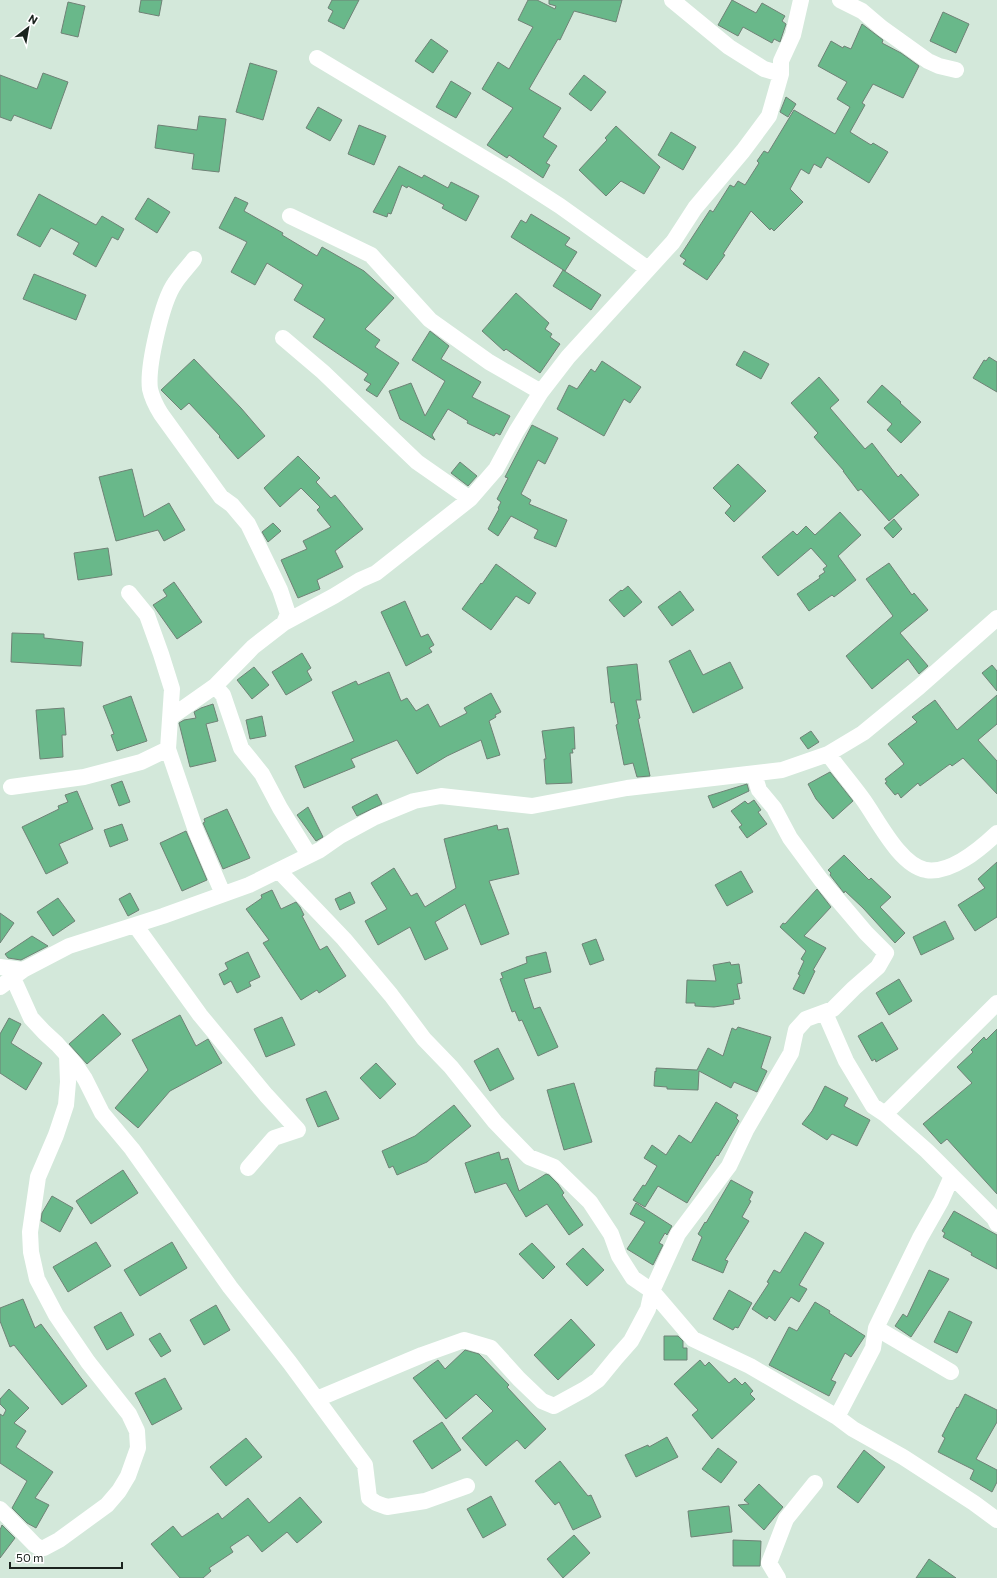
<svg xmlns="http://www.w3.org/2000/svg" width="997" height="1578" viewBox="0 0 997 1578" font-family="Commissioner,sans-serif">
  <rect width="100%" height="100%" fill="#d3e8da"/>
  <path fill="#69b88a" stroke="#6f8276" d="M 141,0 L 162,0 L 159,16 L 139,12 Z
    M 332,0 L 359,0 L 344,29 L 328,21 L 333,11 L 328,8 Z
    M 528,0 L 537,0 L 555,9 L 556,6 L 549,4 L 549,0 L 622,0 L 616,22 L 574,11 L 560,40 L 558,39 L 529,89 L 561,108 L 543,137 L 557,146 L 546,163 L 550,165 L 543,178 L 509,155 L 507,158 L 487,145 L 513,108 L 482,89 L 498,62 L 509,69 L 533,27 L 518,20 Z
    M 732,0 L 756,13 L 762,3 L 785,16 L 782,21 L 786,24 L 780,42 L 774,39 L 772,43 L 743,27 L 738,36 L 718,25 Z
    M 68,2 L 85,6 L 78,37 L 61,33 Z
    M 943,12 L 969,24 L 956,53 L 930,41 Z
    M 862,24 L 883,40 L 882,43 L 901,53 L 919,66 L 903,98 L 873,84 L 862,103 L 865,105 L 850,132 L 871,145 L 873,143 L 888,152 L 869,183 L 827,157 L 821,168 L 814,164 L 809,174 L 801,169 L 790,189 L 803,202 L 774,231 L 771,228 L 770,230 L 751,211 L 723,254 L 725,255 L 707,280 L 683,264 L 686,260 L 680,256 L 710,210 L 713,212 L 730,185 L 734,187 L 738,181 L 745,185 L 759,163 L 757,161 L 764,151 L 768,153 L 794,110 L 835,134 L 850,107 L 837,99 L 847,82 L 818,66 L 831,41 L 843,48 L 844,46 L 851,49 Z
    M 431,39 L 448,51 L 433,73 L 415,61 Z
    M 250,63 L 277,71 L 263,120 L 236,112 Z
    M 43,73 L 68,82 L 51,129 L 14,115 L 11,121 L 0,117 L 0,75 L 37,89 Z
    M 584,75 L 606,92 L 591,111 L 569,94 Z
    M 451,81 L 471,93 L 456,118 L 436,107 Z
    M 786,97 L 796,104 L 788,117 L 780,112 Z
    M 318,107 L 342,120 L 330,141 L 306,128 Z
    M 199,116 L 226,119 L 219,172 L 192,169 L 194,154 L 155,148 L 158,125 L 197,130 Z
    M 359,125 L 386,136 L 374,165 L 348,154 Z
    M 616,126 L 660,167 L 644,194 L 621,181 L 606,196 L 579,170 L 607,140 L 605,138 Z
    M 671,132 L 696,147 L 683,170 L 658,155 Z
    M 399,166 L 422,178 L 424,175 L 448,188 L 451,182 L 479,196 L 466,221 L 442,208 L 444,205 L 408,186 L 407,188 L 402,185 L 391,214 L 388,213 L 387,217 L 373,212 Z
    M 39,194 L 96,225 L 102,216 L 124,229 L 118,240 L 112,237 L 96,267 L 73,254 L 79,243 L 51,228 L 40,247 L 17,235 Z
    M 235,197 L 248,203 L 244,211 L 283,233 L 282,235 L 317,256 L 322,247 L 364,271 L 394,298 L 365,329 L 380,340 L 375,347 L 399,363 L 377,397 L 366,390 L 371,384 L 364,380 L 368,374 L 313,337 L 325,319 L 294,300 L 303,285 L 267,263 L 255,285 L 231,272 L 247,242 L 219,228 Z
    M 148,198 L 170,212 L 157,233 L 135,219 Z
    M 531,214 L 570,238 L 565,245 L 577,252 L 565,271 L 511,237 L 521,220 L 526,223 Z
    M 563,270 L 601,295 L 591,310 L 553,286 Z
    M 34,274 L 86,295 L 76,320 L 23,299 Z
    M 516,293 L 549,323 L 545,329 L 552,334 L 550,337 L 560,344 L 540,373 L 506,349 L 504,351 L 482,331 Z
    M 430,331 L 449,346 L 441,359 L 481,382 L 472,397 L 510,416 L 500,435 L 496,433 L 494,436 L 467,423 L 468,421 L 448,409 L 432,435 L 435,440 L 400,419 L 389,391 L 411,383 L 425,416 L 445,381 L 412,360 Z
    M 744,351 L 769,364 L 761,379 L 736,365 Z
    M 989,357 L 997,362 L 997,392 L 973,378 L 984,360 L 986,361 Z
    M 194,359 L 241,408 L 265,436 L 238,459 L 219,437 L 220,436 L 189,403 L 181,410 L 161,390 Z
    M 602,361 L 641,387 L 630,403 L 624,399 L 604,436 L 557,409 L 569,385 L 577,389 L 591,369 L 595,372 Z
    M 819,377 L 839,400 L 830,408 L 865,449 L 872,443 L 898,477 L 901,474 L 919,495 L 889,521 L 861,489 L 858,491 L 843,471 L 844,471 L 814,437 L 818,433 L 791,403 Z
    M 882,385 L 901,402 L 900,403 L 921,422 L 901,443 L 887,430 L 892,424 L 867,402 Z
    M 532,425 L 558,438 L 545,464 L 538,460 L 521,494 L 531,500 L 529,504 L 567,520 L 556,547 L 534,538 L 538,530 L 511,516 L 498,536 L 488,529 L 499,509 L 498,508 L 501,502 L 497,499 L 508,478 L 505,477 Z
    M 298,456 L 320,478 L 316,482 L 331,498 L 335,495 L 363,529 L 335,551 L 343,567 L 317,580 L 320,589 L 298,598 L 281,560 L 307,549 L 303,541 L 331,527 L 317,510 L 320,507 L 301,488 L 280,507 L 264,488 Z
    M 460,462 L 477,476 L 468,486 L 451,473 Z
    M 738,464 L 766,491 L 734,522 L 725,513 L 731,506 L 713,488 Z
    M 132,469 L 144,517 L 169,503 L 185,530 L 164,541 L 158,530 L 116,541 L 99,477 Z
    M 840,512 L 861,535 L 838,556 L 856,580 L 834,597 L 832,595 L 809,611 L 797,594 L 820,578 L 819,576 L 825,572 L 823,569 L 827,566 L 811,548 L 778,576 L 762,557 L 793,531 L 797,535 L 806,526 L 815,535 Z
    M 894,519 L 902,529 L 893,538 L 884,528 Z
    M 273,523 L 281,531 L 268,542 L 262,532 Z
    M 108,548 L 112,575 L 78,580 L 74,553 Z
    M 889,563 L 912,595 L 914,593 L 928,610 L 900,633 L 928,666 L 919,674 L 908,659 L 872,689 L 846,656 L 893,616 L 866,579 Z
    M 496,564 L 536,593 L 529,604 L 516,596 L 491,630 L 462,609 L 481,583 L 482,584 Z
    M 174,582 L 202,622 L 177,639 L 153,605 L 167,596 L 163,590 Z
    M 628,586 L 642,602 L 624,617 L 609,600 L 621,590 L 622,591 Z
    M 680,591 L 694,610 L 672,626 L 658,607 Z
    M 405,601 L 421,637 L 428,634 L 434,645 L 429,648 L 432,652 L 406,666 L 381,612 Z
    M 12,633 L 44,634 L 44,638 L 83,642 L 81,666 L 11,662 Z
    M 690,650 L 703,675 L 730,662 L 743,688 L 693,713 L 669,661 Z
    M 302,653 L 311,668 L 307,671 L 312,680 L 286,695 L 272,672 Z
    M 637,664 L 641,700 L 636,700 L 640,718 L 638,719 L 650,776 L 637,777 L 633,763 L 624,765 L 616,725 L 618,724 L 614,702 L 611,703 L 607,667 Z
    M 992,665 L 997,671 L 997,691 L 982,673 Z
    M 254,667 L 269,685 L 252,699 L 237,680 Z
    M 389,672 L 401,701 L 407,698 L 416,711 L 428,704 L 440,727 L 467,713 L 464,708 L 491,693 L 501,712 L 495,715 L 496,717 L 489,721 L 500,755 L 487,759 L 481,740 L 447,756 L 417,774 L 397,740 L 351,759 L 355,767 L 304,788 L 295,766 L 354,741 L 332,692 L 356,681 L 358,685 Z
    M 997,695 L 997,724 L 978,740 L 997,761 L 997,794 L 963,758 L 952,766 L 950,764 L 920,786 L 918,783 L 901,798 L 898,793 L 895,795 L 885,783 L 887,782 L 885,779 L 904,764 L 888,744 L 917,722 L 912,717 L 935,700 L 957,730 Z
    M 131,696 L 147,741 L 117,751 L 111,735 L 114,734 L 103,706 Z
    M 213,704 L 218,721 L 206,724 L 216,761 L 190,767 L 179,723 L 184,720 L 196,718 L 194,712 L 201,708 Z
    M 64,708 L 66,735 L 62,735 L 63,757 L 40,759 L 36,710 Z
    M 262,716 L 266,736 L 250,739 L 246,720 Z
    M 574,727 L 575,749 L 572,749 L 573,753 L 570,753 L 572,783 L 546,784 L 544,759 L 546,759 L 542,731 Z
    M 811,731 L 819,742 L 808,749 L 800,738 Z
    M 830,772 L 853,801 L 833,819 L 816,799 L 808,784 Z
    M 122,781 L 130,802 L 119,806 L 111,785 Z
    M 747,784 L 749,791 L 713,808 L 708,796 Z
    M 77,791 L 93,829 L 59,844 L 68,863 L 46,874 L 22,827 L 59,809 L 58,806 L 68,802 L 65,795 Z
    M 377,794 L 382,804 L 357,816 L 352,807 Z
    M 754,800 L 761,810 L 758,812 L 767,824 L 747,838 L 739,827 L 742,825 L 731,811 L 745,801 L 748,804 Z
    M 308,807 L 323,837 L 316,841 L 297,815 Z
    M 227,809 L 250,858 L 223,869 L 203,823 L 205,822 L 204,819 Z
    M 122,824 L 128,840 L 110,847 L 104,830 Z
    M 497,825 L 498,830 L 508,828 L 519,874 L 489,881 L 509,934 L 481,945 L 465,904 L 435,922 L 448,949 L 425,960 L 410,927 L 378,945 L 365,921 L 387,909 L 371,883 L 394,868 L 411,896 L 417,893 L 425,907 L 456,888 L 444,839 Z
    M 186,831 L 207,880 L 182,891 L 160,843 Z
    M 844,855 L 869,880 L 871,878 L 891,897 L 880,907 L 905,933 L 895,943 L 863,908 L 845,891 L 844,893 L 830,875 L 831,873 L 828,870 Z
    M 997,862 L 997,917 L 975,931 L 958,905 L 985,888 L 978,879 Z
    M 741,871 L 753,892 L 727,906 L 715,885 Z
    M 817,889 L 831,907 L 804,936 L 826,948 L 813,970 L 815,971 L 804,994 L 793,989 L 800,975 L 798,974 L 804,961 L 801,959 L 806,951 L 780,927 L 783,923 L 785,924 Z
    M 272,890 L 281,909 L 296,902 L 300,907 L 304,915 L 302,916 L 320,950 L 327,946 L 346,976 L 319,993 L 317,990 L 301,1000 L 263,943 L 269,940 L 246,909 L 262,898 L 261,895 Z
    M 350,892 L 355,903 L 340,910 L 335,899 Z
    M 130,893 L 139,910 L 128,916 L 119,899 Z
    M 58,898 L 75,921 L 53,936 L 37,912 Z
    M 0,913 L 14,923 L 0,943 Z
    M 945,921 L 954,939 L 921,955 L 913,937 Z
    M 32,936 L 48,946 L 21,960 L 8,958 L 5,954 Z
    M 596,939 L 604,960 L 590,965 L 582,944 Z
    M 248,952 L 260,977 L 249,982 L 251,986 L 237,993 L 231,981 L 224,985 L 219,974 L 228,969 L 225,963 Z
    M 546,952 L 551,972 L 524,979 L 534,1009 L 540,1007 L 558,1047 L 538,1056 L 522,1020 L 519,1021 L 515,1011 L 512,1012 L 500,979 L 503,978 L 501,973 L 527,963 L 526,957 Z
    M 730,962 L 731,965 L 739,964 L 742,983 L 737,984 L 740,999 L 733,1000 L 734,1004 L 714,1007 L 695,1006 L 695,1003 L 686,1003 L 687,980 L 716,981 L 713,965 Z
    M 899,979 L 912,1001 L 889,1015 L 876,993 Z
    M 103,1014 L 121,1034 L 87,1064 L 69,1044 Z
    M 180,1015 L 196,1046 L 208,1039 L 222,1063 L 170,1091 L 138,1128 L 115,1108 L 148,1070 L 132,1040 Z
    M 282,1017 L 295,1045 L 266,1057 L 254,1029 Z
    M 9,1018 L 21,1024 L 11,1043 L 42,1063 L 26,1090 L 0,1073 L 0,1034 Z
    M 882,1022 L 898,1049 L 876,1062 L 875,1059 L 872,1061 L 858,1036 Z
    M 738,1027 L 771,1037 L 761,1068 L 767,1071 L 757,1092 L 734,1082 L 731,1088 L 699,1071 L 698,1090 L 667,1089 L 667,1087 L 654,1086 L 655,1071 L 656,1072 L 656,1068 L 697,1070 L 708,1048 L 723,1056 L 732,1028 L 736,1030 Z
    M 997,1029 L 997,1194 L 947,1139 L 941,1144 L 923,1124 L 972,1083 L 957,1067 L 973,1052 L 971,1050 L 984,1037 L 986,1040 Z
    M 498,1048 L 514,1079 L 490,1091 L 474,1061 Z
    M 376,1063 L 396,1084 L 380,1099 L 360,1078 Z
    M 574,1083 L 592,1142 L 564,1150 L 547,1090 Z
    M 825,1086 L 848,1098 L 844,1106 L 870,1120 L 857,1146 L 832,1134 L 827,1140 L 802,1124 L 812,1111 Z
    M 326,1091 L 339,1119 L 318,1127 L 306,1099 Z
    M 716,1102 L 738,1115 L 736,1118 L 739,1121 L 718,1156 L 717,1155 L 687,1203 L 658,1186 L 645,1207 L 633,1200 L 643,1185 L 645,1186 L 657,1166 L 644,1158 L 652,1145 L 666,1155 L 679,1135 L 691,1143 Z
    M 454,1105 L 471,1126 L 427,1162 L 397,1175 L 393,1166 L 389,1168 L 382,1151 L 415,1136 Z
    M 499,1152 L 501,1160 L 508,1158 L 519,1191 L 546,1174 L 549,1175 L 558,1184 L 564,1193 L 562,1195 L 583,1225 L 569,1235 L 547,1204 L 526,1217 L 506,1183 L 475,1193 L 465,1163 Z
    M 123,1170 L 138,1193 L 91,1224 L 76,1201 Z
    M 731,1180 L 753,1192 L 749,1200 L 751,1201 L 742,1217 L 749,1221 L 725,1260 L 728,1261 L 723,1273 L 692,1260 L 702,1237 L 698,1234 L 705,1222 L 706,1223 Z
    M 52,1196 L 73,1208 L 60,1232 L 41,1221 L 42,1213 Z
    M 636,1203 L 672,1226 L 667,1235 L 665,1233 L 659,1243 L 663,1245 L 653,1265 L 627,1249 L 645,1222 L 630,1214 Z
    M 954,1211 L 997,1235 L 997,1269 L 971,1255 L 972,1253 L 943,1237 L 945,1233 L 942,1231 Z
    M 805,1232 L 824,1243 L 799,1285 L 807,1289 L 799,1302 L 791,1297 L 775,1321 L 769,1316 L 767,1319 L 752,1309 L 769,1283 L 767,1282 L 774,1270 L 780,1273 Z
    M 96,1242 L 111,1266 L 68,1292 L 53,1267 Z
    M 172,1242 L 187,1268 L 140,1296 L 124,1270 Z
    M 532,1243 L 555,1267 L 543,1279 L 519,1254 Z
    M 583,1248 L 604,1270 L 587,1286 L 566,1264 Z
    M 929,1270 L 949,1279 L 911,1337 L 895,1326 L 903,1314 L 907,1317 Z
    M 729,1290 L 752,1303 L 738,1328 L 735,1327 L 733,1330 L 713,1319 Z
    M 23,1299 L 35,1328 L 41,1324 L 87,1386 L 62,1405 L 14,1345 L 10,1347 L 0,1321 L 0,1308 Z
    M 815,1302 L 830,1311 L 829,1313 L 865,1336 L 851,1357 L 845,1353 L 831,1380 L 836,1382 L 829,1396 L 769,1365 L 789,1327 L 797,1331 Z
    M 216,1305 L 230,1330 L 204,1345 L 190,1320 Z
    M 949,1311 L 972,1322 L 957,1353 L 934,1342 Z
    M 121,1312 L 134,1335 L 107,1350 L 94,1327 Z
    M 571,1319 L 595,1345 L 558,1380 L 534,1355 Z
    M 160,1333 L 171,1351 L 161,1357 L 149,1339 Z
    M 664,1336 L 678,1336 L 683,1341 L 683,1348 L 687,1348 L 687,1360 L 664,1360 Z
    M 465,1350 L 479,1354 L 509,1385 L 507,1387 L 546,1429 L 525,1449 L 517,1440 L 486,1466 L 462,1438 L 493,1411 L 476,1394 L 446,1419 L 413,1378 L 438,1360 L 445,1369 Z
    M 700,1360 L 705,1366 L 709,1362 L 729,1383 L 735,1378 L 742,1385 L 745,1382 L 753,1391 L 750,1394 L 755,1399 L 712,1439 L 692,1415 L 698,1410 L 674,1384 Z
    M 165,1378 L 182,1409 L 152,1425 L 135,1393 Z
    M 9,1389 L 29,1408 L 14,1423 L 26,1431 L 16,1447 L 53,1472 L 35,1498 L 49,1505 L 36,1528 L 27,1523 L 12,1508 L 27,1481 L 0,1463 L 0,1414 L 3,1416 L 6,1410 L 0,1404 L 0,1399 Z
    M 965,1394 L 997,1410 L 997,1422 L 976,1459 L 997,1470 L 997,1482 L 992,1492 L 970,1479 L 974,1470 L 938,1452 L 945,1438 L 942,1436 L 957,1407 L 958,1408 Z
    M 442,1422 L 461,1450 L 432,1469 L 413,1441 Z
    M 667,1437 L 678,1457 L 636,1477 L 625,1455 L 648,1445 L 649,1447 Z
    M 246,1438 L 262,1457 L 226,1486 L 210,1467 Z
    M 718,1448 L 737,1462 L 721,1483 L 702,1469 Z
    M 864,1450 L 885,1467 L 858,1503 L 837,1487 Z
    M 560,1461 L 588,1496 L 591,1495 L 601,1517 L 573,1530 L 559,1502 L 555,1505 L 535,1481 Z
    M 759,1484 L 783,1507 L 764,1530 L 738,1505 L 749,1504 L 744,1500 Z
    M 491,1496 L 506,1525 L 483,1538 L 467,1509 Z
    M 300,1497 L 322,1522 L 297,1543 L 287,1532 L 262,1552 L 248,1535 L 230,1547 L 233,1552 L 209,1568 L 211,1571 L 203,1578 L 180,1578 L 151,1544 L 173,1526 L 182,1537 L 218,1513 L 222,1519 L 248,1498 L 269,1523 Z
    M 729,1506 L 732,1532 L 691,1537 L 688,1511 Z
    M 2,1525 L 15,1538 L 0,1558 L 0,1530 Z
    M 574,1535 L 590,1553 L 563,1578 L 547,1559 Z
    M 733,1540 L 761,1541 L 760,1566 L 733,1566 Z
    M 929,1559 L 956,1578 L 916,1578 Z"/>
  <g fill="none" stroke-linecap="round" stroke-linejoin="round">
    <path stroke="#fff" stroke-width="16" d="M 672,0 L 729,47 L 764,69 L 781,74
      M 840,0 L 862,11 L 882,28 L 928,61 L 939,66 L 956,70
      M 317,58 L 512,175 L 560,206 L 648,269
      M 290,216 L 371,255 L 430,320 L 489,362 L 541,392
      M 194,259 C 188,267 180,275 175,283 C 162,301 147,367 150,389 C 152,398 156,406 161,414 L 221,497 L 232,505 L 248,524 L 280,590 L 288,614 L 284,623
      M 283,338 L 323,372 L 417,462 L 470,499
      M 129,593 L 147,615 L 161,654 L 172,689 L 168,749 L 196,831 L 223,894
      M 171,717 L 215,686
      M 828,754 C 839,769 851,783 862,798 C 877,818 899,865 926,870 C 951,874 980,849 997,833
      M 754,774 L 759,790 L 774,808 L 790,838 L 821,880 L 866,933 L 886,953 L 878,967 L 854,988 L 833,1009 L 806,1019 L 796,1030 L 791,1053 L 746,1130 L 729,1166 L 678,1234 L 652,1291 L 693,1339 L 750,1366 L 837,1417 L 853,1429 L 903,1457 L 974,1503 L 997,1520
      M 11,787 L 84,777 L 141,762 L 168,749
      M 309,855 L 280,808 L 262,774 L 241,748 L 223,695 L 215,686 L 253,647 L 284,623 L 334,596 L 360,580 L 376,573 L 470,499 L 496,469 L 516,432 L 541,392 L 568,357 L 673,242 L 695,208 L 743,151 L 769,116 L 781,74 L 781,61 L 793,35 L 801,0
      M 279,871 L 344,939 L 391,995 L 424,1039 L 451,1067 L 495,1122 L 529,1157 L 554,1167 L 590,1202 L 611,1234 L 619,1256 L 633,1278 L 652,1291 L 648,1309 L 631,1341 L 616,1358 L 598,1380 L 585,1389 L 554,1406 L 542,1401 L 519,1379 L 491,1348 L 464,1340 L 422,1355 L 317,1399
      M 135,925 L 200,1015 L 266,1095 L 298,1130 L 274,1138 L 248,1168
      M 0,967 L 23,970
      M 13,978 L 31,1018 L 44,1032 L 57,1044 L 75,1064 L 85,1079 L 102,1113 L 132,1149 L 230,1287 L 290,1363 L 365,1465 L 369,1498 L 376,1503 L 387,1507 L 425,1501 L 467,1486
      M 0,987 L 23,970 L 69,946 L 163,916 L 249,885 L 320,850 L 340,836 L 375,817 L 414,801 L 441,796 L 532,806 L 627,788 L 782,770 L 828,754 L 863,733 L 919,687 L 997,618
      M 825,1013 L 846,1061 L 873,1106 L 885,1114 L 997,1003
      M 885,1114 L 927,1151 L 994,1218 L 997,1224
      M 876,1328 L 951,1372
      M 837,1417 L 873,1348 L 876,1328 L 920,1238 L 941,1201 L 952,1176
      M 0,1509 L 35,1545 L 40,1548 L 44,1548 L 59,1540 L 107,1505 L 119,1491 L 128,1476 L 138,1448 L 137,1431 L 129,1414 L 88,1362 L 56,1315 L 37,1279 L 31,1252 L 30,1232 L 38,1177 L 56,1135 L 66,1105 L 68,1082 L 67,1055
      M 778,1578 L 769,1563 L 786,1519 L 815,1483"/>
  </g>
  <g transform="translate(28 28) rotate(31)" stroke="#ffffff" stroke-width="3" paint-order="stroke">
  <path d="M0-3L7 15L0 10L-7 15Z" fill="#1b231e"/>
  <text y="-6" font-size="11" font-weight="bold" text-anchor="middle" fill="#1b231e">N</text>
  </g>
  <path d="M10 1562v6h112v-6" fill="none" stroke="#1b231e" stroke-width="2"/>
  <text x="16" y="1562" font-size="12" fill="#1b231e" stroke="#ffffff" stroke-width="3" paint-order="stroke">50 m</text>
</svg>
